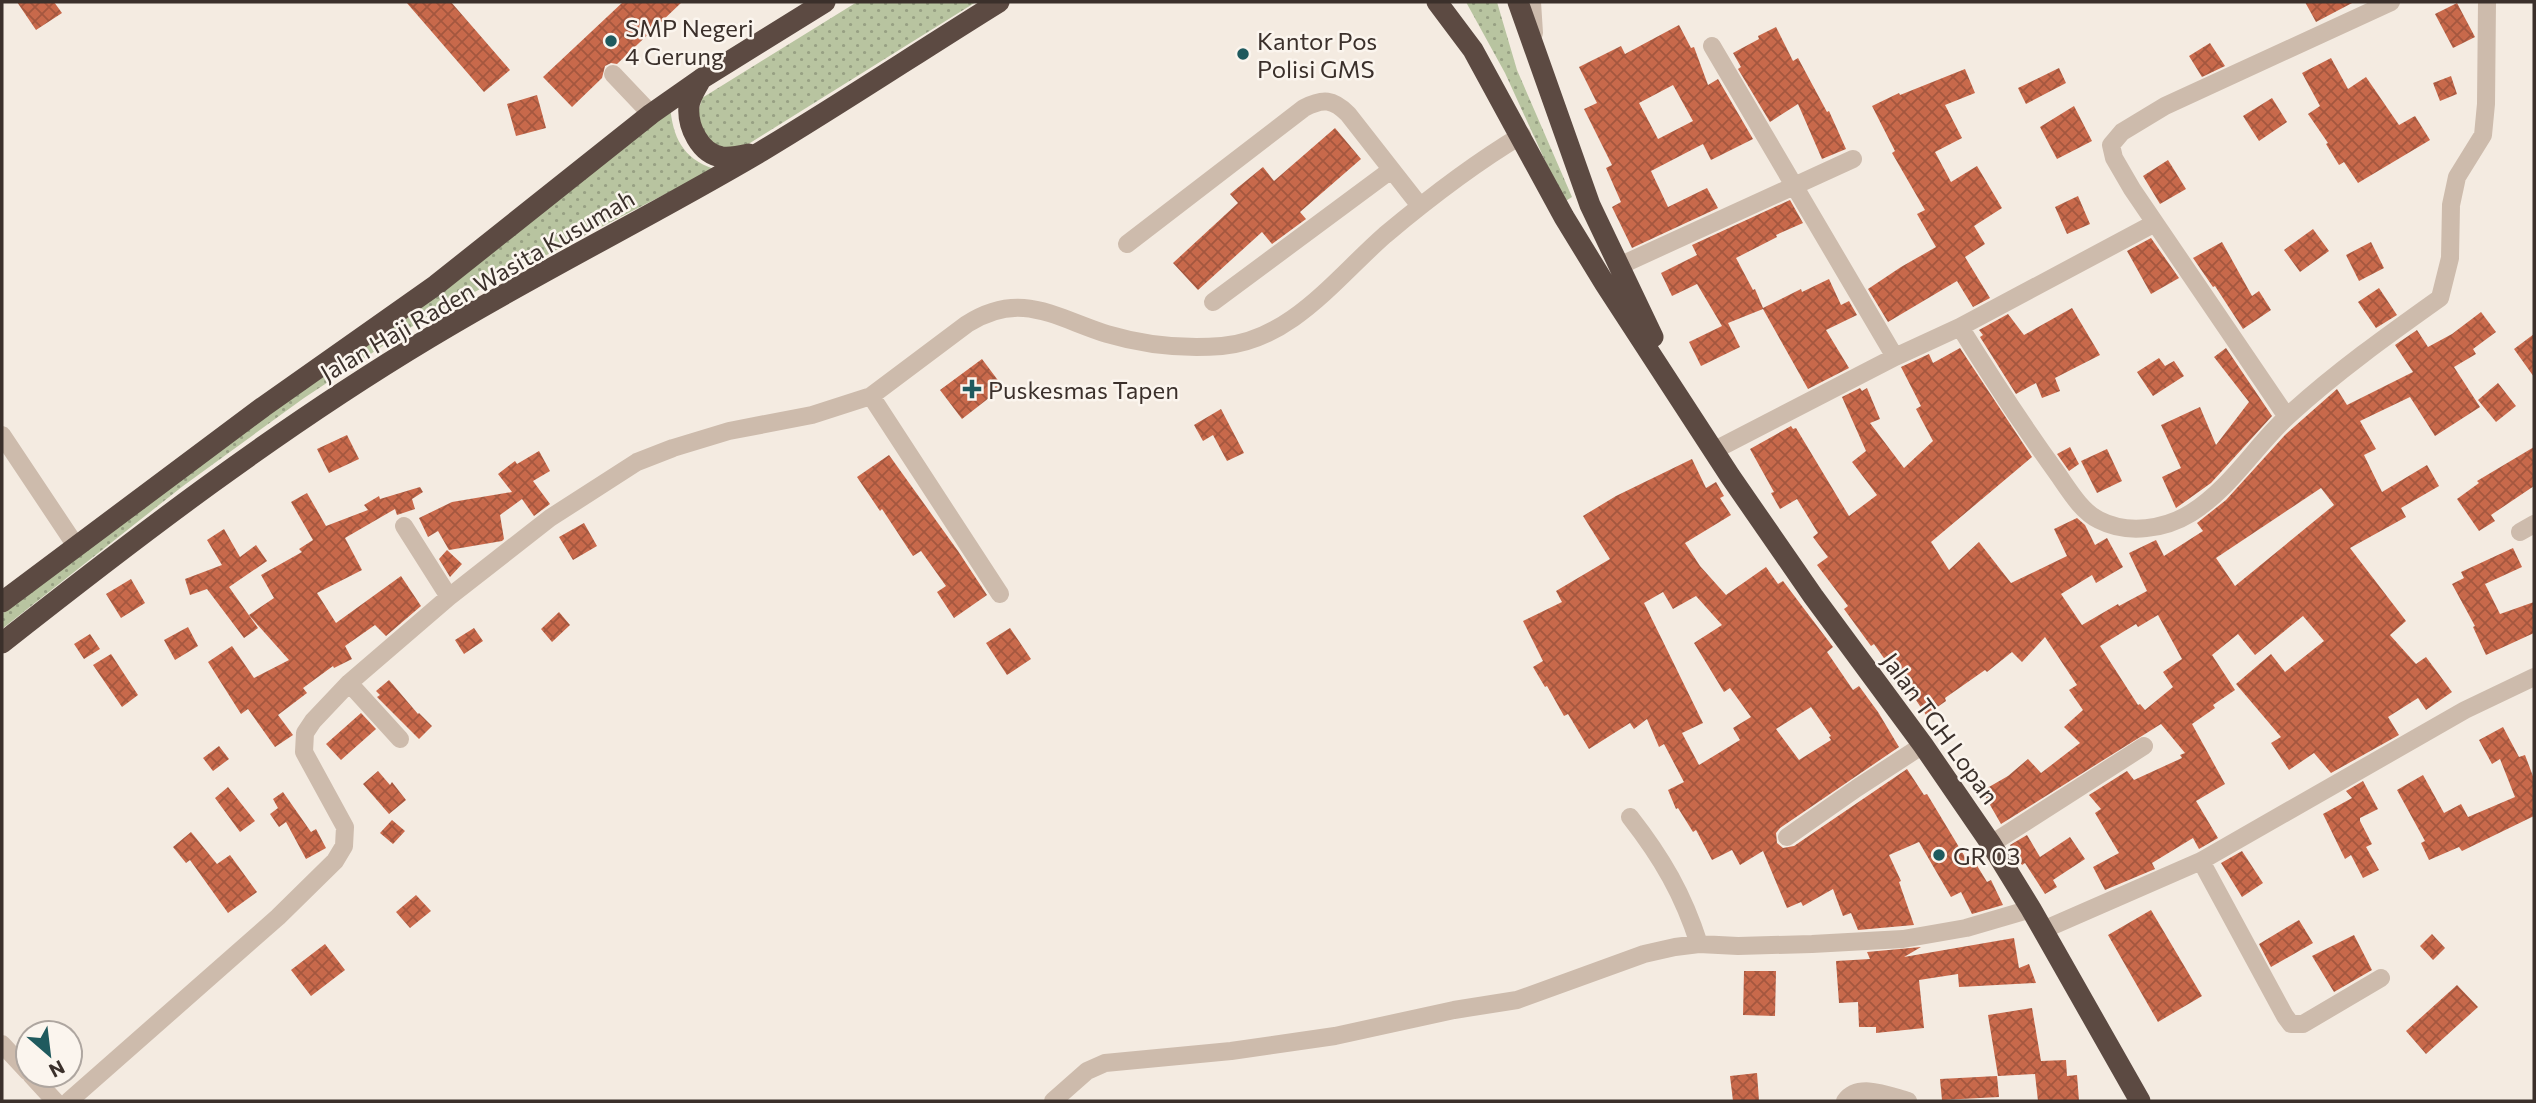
<svg xmlns="http://www.w3.org/2000/svg" width="2536" height="1103" viewBox="0 0 2536 1103" font-family="Commissioner,sans-serif">
  <defs>
    <pattern id="grass-dots" width="8" height="8" patternUnits="userSpaceOnUse" patternTransform="scale(1.75)"><rect width="8" height="8" fill="#b8c4a0"/><path d="M2 2h.1M6 6h.1" fill="none" stroke="#97a083" stroke-width="1.8" stroke-linecap="round"/></pattern>
    <pattern id="building-cross-hatch" width="8" height="8" patternUnits="userSpaceOnUse" patternTransform="scale(1.75)"><rect width="8" height="8" fill="#c8694b"/><path d="M0 0l8 8M0 8l8-8" fill="none" stroke="#a4573f"/></pattern>
  </defs>
  <rect width="100%" height="100%" fill="#f4ebe1"/>
  <path fill="url(#grass-dots)" d="M 857,2 L 976,2 L 734,153 L 710,147 L 695,125 L 702,98 Z
    M 1466,2 L 1497,2 L 1517,70 L 1572,197 L 1564,202 L 1505,73 Z
    M 670,106 C 673,137 682,158 714,169 L 428,316 L 304,398 L 183,486 L 2,629 L 2,614 L 177,473 Z"/>
  <path fill="url(#building-cross-hatch)" fill-rule="evenodd" d="M 17,2 L 54,2 L 62,13 L 36,30 Z
    M 406,2 L 451,2 L 510,70 L 484,92 Z
    M 623,2 L 682,2 L 617,64 L 611,63 L 605,66 L 602,78 L 572,107 L 543,77 Z
    M 2305,2 L 2354,2 L 2316,22 Z
    M 2457,3 L 2475,37 L 2453,48 L 2435,14 Z
    M 1679,25 L 1691,48 L 1694,47 L 1708,85 L 1718,79 L 1753,139 L 1711,160 L 1703,144 L 1651,171 L 1668,207 L 1707,188 L 1718,208 L 1632,248 L 1612,207 L 1621,202 L 1606,168 L 1612,165 L 1584,109 L 1597,103 L 1579,67 L 1621,46 L 1625,54 ZM 1673,85 L 1693,121 L 1658,139 L 1639,103 Z
    M 1776,27 L 1793,61 L 1798,58 L 1827,112 L 1829,111 L 1846,149 L 1822,159 L 1798,104 L 1770,122 L 1738,69 L 1741,67 L 1733,53 L 1759,39 L 1758,36 Z
    M 2210,43 L 2225,66 L 2202,77 L 2189,56 Z
    M 2331,58 L 2348,89 L 2366,77 L 2399,125 L 2415,116 L 2430,140 L 2358,183 L 2344,162 L 2339,165 L 2326,144 L 2328,143 L 2308,114 L 2320,106 L 2302,73 Z
    M 2059,68 L 2066,83 L 2026,104 L 2018,88 Z
    M 1965,69 L 1975,93 L 1945,105 L 1962,138 L 1935,152 L 1951,182 L 1977,166 L 2002,208 L 1974,226 L 1985,244 L 1965,257 L 1990,298 L 1973,307 L 1957,281 L 1888,322 L 1868,289 L 1901,267 L 1936,247 L 1917,214 L 1925,210 L 1892,153 L 1895,151 L 1872,106 L 1899,93 L 1900,95 Z
    M 2451,76 L 2457,94 L 2440,101 L 2433,83 Z
    M 537,95 L 546,128 L 516,136 L 507,104 Z
    M 2272,98 L 2287,122 L 2259,141 L 2243,116 Z
    M 2074,106 L 2092,141 L 2057,159 L 2040,127 Z
    M 1335,128 L 1361,159 L 1300,212 L 1306,219 L 1272,244 L 1262,232 L 1198,290 L 1173,263 L 1238,203 L 1230,194 L 1263,167 L 1274,181 Z
    M 2168,160 L 2186,189 L 2160,204 L 2143,176 Z
    M 2078,196 L 2090,224 L 2067,234 L 2055,207 Z
    M 1790,200 L 1803,223 L 1776,235 L 1777,237 L 1736,258 L 1753,290 L 1755,289 L 1763,308 L 1801,289 L 1802,292 L 1829,279 L 1841,305 L 1849,301 L 1857,315 L 1826,330 L 1849,368 L 1808,389 L 1763,309 L 1728,323 L 1740,347 L 1701,366 L 1689,342 L 1722,326 L 1697,284 L 1672,296 L 1661,273 L 1697,255 L 1692,245 Z
    M 2313,229 L 2329,251 L 2300,272 L 2284,250 Z
    M 2151,238 L 2179,278 L 2151,294 L 2127,251 Z
    M 2222,242 L 2252,296 L 2259,291 L 2271,310 L 2243,329 L 2215,286 L 2213,287 L 2193,258 Z
    M 2371,242 L 2384,268 L 2359,281 L 2346,255 Z
    M 2379,288 L 2397,315 L 2376,328 L 2358,302 Z
    M 2072,308 L 2100,355 L 2055,378 L 2060,391 L 2042,398 L 2036,383 L 2016,394 L 1980,337 L 1983,335 L 1979,330 L 2008,314 L 2024,335 Z
    M 2481,312 L 2496,332 L 2473,349 L 2476,354 L 2454,367 L 2480,407 L 2435,436 L 2410,397 L 2360,421 L 2376,449 L 2364,455 L 2382,492 L 2427,465 L 2439,486 L 2401,508 L 2406,517 L 2350,548 L 2406,621 L 2390,635 L 2416,664 L 2426,657 L 2452,692 L 2426,710 L 2418,698 L 2388,717 L 2399,735 L 2331,773 L 2314,753 L 2289,770 L 2271,743 L 2281,737 L 2236,684 L 2271,654 L 2285,672 L 2324,641 L 2303,616 L 2255,655 L 2238,634 L 2212,655 L 2235,690 L 2213,705 L 2215,708 L 2192,724 L 2225,784 L 2196,801 L 2218,838 L 2199,849 L 2193,838 L 2152,863 L 2155,869 L 2105,890 L 2093,867 L 2119,853 L 2095,813 L 2101,809 L 2089,795 L 2127,771 L 2134,780 L 2182,758 L 2180,755 L 2185,753 L 2161,724 L 2001,824 L 1982,791 L 2008,776 L 2028,759 L 2041,773 L 2080,743 L 2064,727 L 2083,710 L 2069,690 L 2077,685 L 2045,637 L 2022,662 L 2012,652 L 1987,672 L 1985,670 L 1945,698 L 1946,701 L 1926,715 L 1896,670 L 1893,671 L 1874,644 L 1871,646 L 1844,609 L 1848,606 L 1817,565 L 1828,557 L 1813,537 L 1818,533 L 1797,499 L 1780,509 L 1771,493 L 1774,492 L 1750,449 L 1791,426 L 1793,429 L 1796,428 L 1849,516 L 1877,495 L 1852,462 L 1866,451 L 1842,397 L 1860,388 L 1862,391 L 1867,388 L 1880,419 L 1870,423 L 1904,468 L 1933,441 L 1916,409 L 1921,406 L 1901,367 L 1929,354 L 1933,363 L 1960,348 L 2032,457 L 1931,542 L 1949,570 L 1979,542 L 2011,583 L 2067,556 L 2054,529 L 2077,518 L 2085,525 L 2095,545 L 2107,538 L 2123,567 L 2096,583 L 2092,575 L 2061,594 L 2082,625 L 2118,604 L 2119,606 L 2147,591 L 2129,553 L 2156,540 L 2164,556 L 2203,531 L 2197,523 L 2226,500 L 2285,435 L 2337,389 L 2347,405 L 2413,372 L 2395,345 L 2417,330 L 2428,347 L 2452,334 ZM 2321,488 L 2334,505 L 2235,586 L 2216,558 ZM 2158,615 L 2182,659 L 2163,672 L 2173,687 L 2145,710 L 2140,704 L 2138,705 L 2100,646 L 2136,624 L 2138,627 Z
    M 2534,334 L 2534,377 L 2514,349 Z
    M 2226,348 L 2272,416 L 2211,483 L 2176,508 L 2162,477 L 2181,468 L 2161,425 L 2200,407 L 2216,445 L 2249,402 L 2214,357 Z
    M 2159,358 L 2165,366 L 2174,361 L 2184,376 L 2153,396 L 2137,372 Z
    M 982,359 L 1003,387 L 962,419 L 940,390 Z
    M 2498,383 L 2516,406 L 2496,422 L 2478,400 Z
    M 1221,409 L 1244,453 L 1227,461 L 1213,435 L 1203,441 L 1194,425 Z
    M 347,435 L 359,459 L 329,473 L 317,449 Z
    M 2070,447 L 2079,464 L 2069,471 L 2057,454 Z
    M 2534,447 L 2534,486 L 2491,515 L 2495,521 L 2479,531 L 2457,499 L 2479,483 L 2477,481 Z
    M 2107,449 L 2122,481 L 2097,493 L 2081,461 Z
    M 539,451 L 550,471 L 533,481 L 550,504 L 534,516 L 522,499 L 500,515 L 504,539 L 502,541 L 449,550 L 438,531 L 428,537 L 419,518 L 452,502 L 512,492 L 498,474 L 515,461 L 517,464 Z
    M 889,455 L 958,551 L 987,595 L 954,618 L 937,592 L 946,586 L 921,551 L 913,556 L 882,509 L 880,511 L 857,477 Z
    M 1692,459 L 1706,488 L 1716,482 L 1724,496 L 1720,498 L 1731,515 L 1685,543 L 1700,566 L 1726,595 L 1766,567 L 1778,584 L 1783,581 L 1833,647 L 1827,652 L 1853,690 L 1859,686 L 1878,712 L 1899,747 L 1780,828 L 1776,833 L 1777,843 L 1783,848 L 1794,846 L 1907,769 L 1924,795 L 1927,794 L 1965,857 L 1970,854 L 1987,882 L 1991,880 L 2003,905 L 1972,914 L 1961,892 L 1951,897 L 1919,842 L 1889,855 L 1901,881 L 1899,882 L 1914,925 L 1858,930 L 1851,913 L 1843,916 L 1833,889 L 1803,906 L 1801,902 L 1787,908 L 1763,851 L 1740,865 L 1732,850 L 1712,860 L 1696,830 L 1693,832 L 1678,808 L 1676,809 L 1668,790 L 1684,782 L 1664,744 L 1659,747 L 1647,719 L 1634,729 L 1630,723 L 1589,749 L 1568,714 L 1564,716 L 1547,686 L 1545,687 L 1533,667 L 1543,661 L 1523,621 L 1562,602 L 1556,591 L 1610,559 L 1583,516 L 1616,496 ZM 1663,592 L 1673,609 L 1696,596 L 1722,625 L 1694,643 L 1724,692 L 1730,688 L 1751,717 L 1733,728 L 1740,740 L 1699,765 L 1682,733 L 1703,723 L 1644,603 ZM 1811,707 L 1831,736 L 1829,737 L 1831,740 L 1799,760 L 1776,729 Z
    M 420,487 L 423,492 L 412,499 L 415,509 L 397,515 L 395,509 L 345,538 L 362,570 L 317,593 L 336,623 L 401,576 L 421,606 L 386,636 L 375,625 L 345,646 L 352,659 L 334,668 L 333,666 L 303,688 L 307,693 L 278,715 L 293,735 L 275,747 L 248,709 L 241,714 L 208,662 L 232,646 L 254,678 L 289,660 L 249,615 L 274,598 L 261,575 L 302,552 L 299,549 L 313,540 L 291,502 L 307,493 L 326,526 L 368,510 L 364,505 L 379,496 L 380,499 Z
    M 584,523 L 597,546 L 573,560 L 559,537 Z
    M 224,529 L 240,557 L 256,545 L 267,561 L 229,587 L 258,628 L 244,638 L 207,589 L 190,595 L 185,579 L 222,565 L 207,540 Z
    M 2513,548 L 2522,567 L 2485,584 L 2500,614 L 2534,602 L 2534,633 L 2486,655 L 2473,627 L 2475,626 L 2452,584 L 2464,578 L 2461,572 Z
    M 447,550 L 462,564 L 450,577 L 439,559 Z
    M 131,579 L 145,603 L 121,618 L 106,594 Z
    M 559,612 L 570,625 L 552,642 L 541,629 Z
    M 188,627 L 198,646 L 175,660 L 164,640 Z
    M 474,628 L 483,641 L 464,654 L 455,640 Z
    M 1010,628 L 1031,659 L 1007,675 L 986,643 Z
    M 90,634 L 100,649 L 84,659 L 74,644 Z
    M 111,654 L 138,695 L 122,707 L 93,665 Z
    M 389,680 L 418,714 L 419,713 L 432,726 L 419,739 L 377,697 L 380,695 L 376,691 Z
    M 361,713 L 376,729 L 341,760 L 326,744 Z
    M 2503,727 L 2519,757 L 2525,755 L 2534,779 L 2534,816 L 2462,851 L 2459,847 L 2429,860 L 2421,843 L 2425,841 L 2397,790 L 2423,775 L 2444,813 L 2461,804 L 2468,817 L 2515,797 L 2500,759 L 2492,764 L 2479,740 Z
    M 219,746 L 229,759 L 213,771 L 203,758 Z
    M 378,771 L 390,785 L 392,782 L 406,800 L 389,814 L 363,784 Z
    M 2363,781 L 2378,809 L 2360,818 L 2360,821 L 2372,844 L 2366,847 L 2379,870 L 2363,878 L 2351,855 L 2345,859 L 2323,814 L 2352,798 L 2346,791 Z
    M 228,787 L 255,821 L 240,832 L 215,798 Z
    M 283,792 L 311,832 L 316,829 L 326,848 L 306,859 L 286,822 L 279,827 L 270,814 L 278,808 L 273,799 Z
    M 392,820 L 405,831 L 393,844 L 380,833 Z
    M 191,832 L 217,864 L 230,855 L 257,892 L 228,913 L 190,860 L 186,863 L 173,847 Z
    M 2027,835 L 2040,857 L 2070,837 L 2085,859 L 2053,880 L 2057,887 L 2045,894 L 2025,863 L 2022,865 L 2010,845 Z
    M 2242,851 L 2263,883 L 2242,897 L 2221,863 Z
    M 416,895 L 431,911 L 410,928 L 396,912 Z
    M 2151,910 L 2202,996 L 2158,1022 L 2108,935 Z
    M 2299,920 L 2313,943 L 2271,967 L 2259,944 Z
    M 2432,934 L 2445,948 L 2433,960 L 2420,946 Z
    M 2354,935 L 2372,970 L 2334,992 L 2312,956 Z
    M 2014,938 L 2019,968 L 2029,964 L 2036,983 L 1959,987 L 1958,974 L 1919,980 L 1924,1028 L 1876,1033 L 1876,1027 L 1859,1027 L 1858,1002 L 1839,1003 L 1836,961 L 1870,959 L 1867,952 L 1921,947 L 1904,957 Z
    M 325,944 L 345,970 L 311,996 L 291,970 Z
    M 1744,971 L 1776,971 L 1775,1016 L 1743,1015 Z
    M 2457,985 L 2478,1007 L 2426,1054 L 2406,1031 Z
    M 2032,1008 L 2041,1061 L 2066,1060 L 2067,1076 L 2077,1075 L 2079,1101 L 2038,1101 L 2035,1074 L 1998,1076 L 1988,1015 Z
    M 1757,1073 L 1759,1101 L 1733,1101 L 1730,1076 Z
    M 1997,1076 L 1999,1097 L 1942,1100 L 1940,1079 Z"/>
  <g fill="none" stroke-linecap="round" stroke-linejoin="round">
    <path stroke="#cdbbac" stroke-width="18" d="M 1532,2 L 1534,33
      M 1712,46 L 1895,357
      M 613,74 L 651,114
      M 1127,244 L 1304,108 C 1323,98 1333,99 1348,114 L 1420,206
      M 1619,266 L 1853,159
      M 1213,302 L 1391,170
      M 1960,327 C 1991,377 2023,426 2057,473 C 2069,490 2081,511 2099,520 C 2128,535 2165,529 2191,513 C 2231,488 2255,446 2289,415 C 2336,372 2388,335 2440,298 L 2450,258 L 2451,205 L 2457,177 L 2483,135 L 2486,104 L 2487,2
      M 871,396 L 1000,594
      M 2287,417 L 2132,189 L 2114,158 L 2111,145 L 2122,132 L 2165,106 L 2391,2
      M 2,435 L 76,546
      M 1713,451 L 1895,357 L 1960,327 L 2155,223
      M 404,526 L 449,597
      M 2520,532 L 2534,524
      M 349,683 L 400,739
      M 1630,817 C 1662,858 1683,894 1699,944
      M 1787,837 L 1857,788 L 1923,745
      M 1991,844 L 2144,746
      M 2201,861 L 2285,1016 L 2291,1024 L 2303,1024 L 2381,978
      M 2043,930 L 2201,861 L 2465,710 L 2534,677
      M 2,1044 L 28,1072
      M 31,1075 L 55,1101
      M 69,1101 L 278,917 L 335,861 L 344,846 L 345,827 L 304,752 L 305,733 L 313,721 L 349,683 L 449,597 L 550,518 L 637,462 L 673,448 L 729,431 L 812,415 L 871,396 L 967,324 C 1020,290 1054,317 1107,334 C 1144,345 1184,349 1222,346 C 1291,340 1336,278 1385,235 C 1428,199 1473,164 1522,135
      M 1053,1101 L 1087,1071 L 1105,1063 L 1231,1051 L 1335,1036 L 1454,1010 L 1517,1000 L 1644,954 L 1675,947 L 1699,944 L 1738,946 L 1812,944 L 1903,939 L 1966,928 L 2031,909
      M 1845,1101 C 1859,1082 1889,1096 1908,1101"/>
    <path stroke="#5c4a42" stroke-width="21" d="M 1437,2 L 1473,50 L 1564,217 L 1605,284 L 1730,476 L 1813,596 L 1923,745 L 1991,844 L 2031,909 L 2140,1101
      M 1518,2 L 1590,205 L 1653,337
      M 700,81 C 696,89 690,97 689,106 C 687,126 700,154 722,157 C 731,158 740,156 749,154
      M 2,602 L 263,407 L 436,285 L 651,114 L 701,79 L 825,2
      M 2,643 C 139,535 279,428 429,338 C 538,272 652,216 762,151 C 842,103 920,51 999,2"/>
  </g>
  <g fill="#1f5a5e" stroke="#fbf5ee" stroke-width="2.5">
    <circle cx="611" cy="41" r="7"/>
    <circle cx="1243" cy="54" r="7"/>
    <path d="M968.5 378.5h7v7h7v7h-7v7h-7v-7h-7v-7h7z"/>
    <circle cx="1939" cy="855" r="7"/>
  </g>
  <g text-anchor="middle" dominant-baseline="central" stroke-width="5" stroke-linejoin="round" paint-order="stroke">
    <g font-size="24" fill="#3b302b" stroke="#fbf5ee" text-anchor="start">
      <text x="625" y="27">SMP Negeri<tspan x="625" dy="28">4 Gerung</tspan></text>
      <text x="1257" y="40">Kantor Pos<tspan x="1257" dy="28">Polisi GMS</tspan></text>
      <text x="988" y="389">Puskesmas Tapen</text>
      <text x="1953" y="855">GR 03</text>
    </g>
    <g font-size="24" fill="#3b302b" stroke="#fbf5ee">
      <text transform="translate(477 285) rotate(-30)">Jalan Haji Raden Wasita Kusumah</text>
      <text transform="translate(1941 728) rotate(54)">Jalan TGH Lopan</text>
    </g>
  </g>
  <rect width="2536" height="1103" fill="none" stroke="#3b302b" stroke-width="7"/>
  <g transform="translate(49 1054) rotate(152)"><circle r="33" fill="#fbf5ee" stroke="#aea6a0" stroke-width="2"/>
  <path d="M0-5L12 26L0 18L-12 26Z" fill="#1f5a5e"/>
  <text y="-10" font-size="19" font-weight="bold" text-anchor="middle" fill="#3b302b">N</text>
  </g>
</svg>
